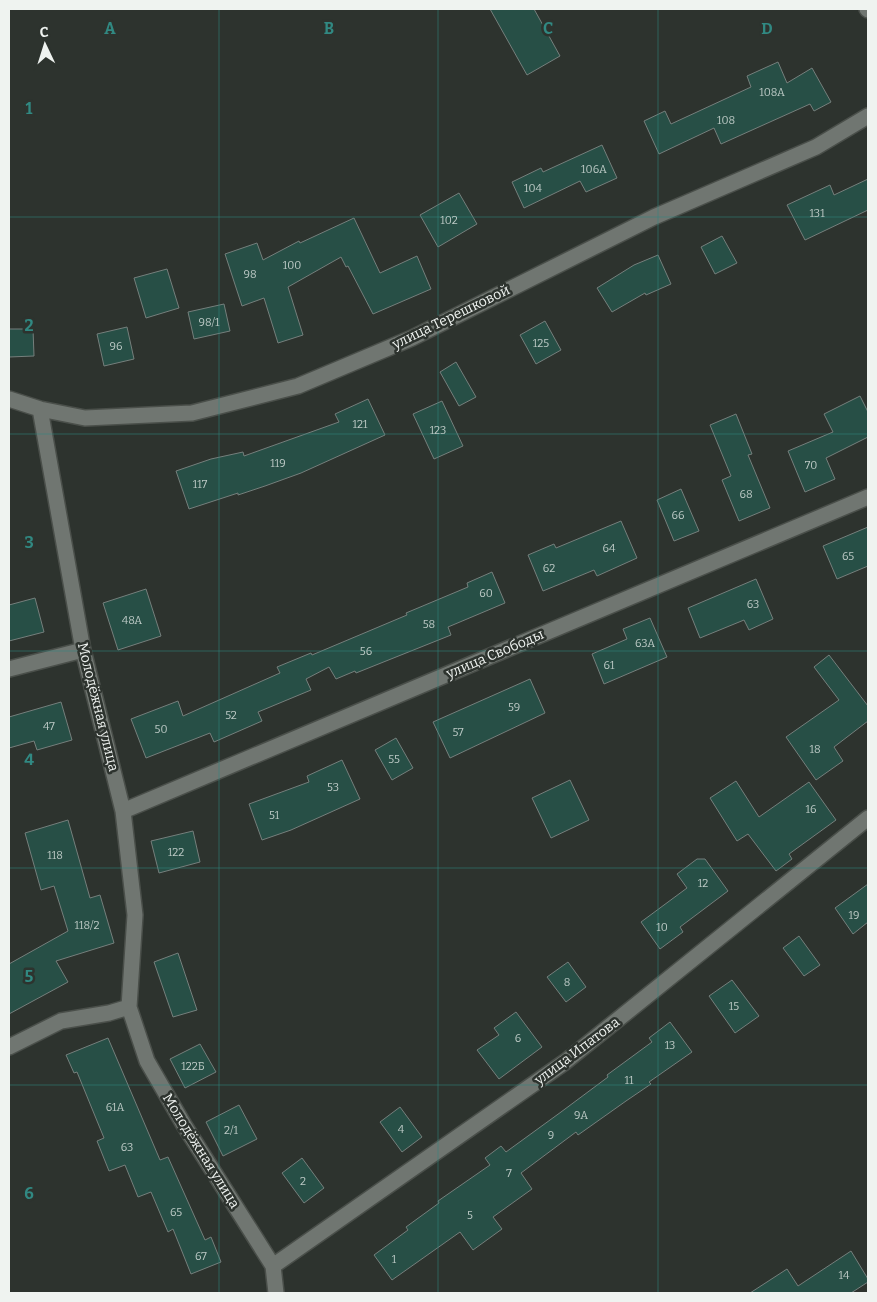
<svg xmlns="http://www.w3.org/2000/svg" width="877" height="1302" viewBox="0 0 877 1302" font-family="Bitter,serif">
  <rect width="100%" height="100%" fill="#2d332e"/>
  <path fill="#274f46" stroke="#757f7c" d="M 490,9 L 534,9 L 560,56 L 527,75 Z
    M 778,62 L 787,83 L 812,68 L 831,102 L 814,111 L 810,104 L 721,144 L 714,128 L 659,154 L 644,121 L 665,111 L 671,124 L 751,87 L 747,76 Z
    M 602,145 L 617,178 L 586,192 L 580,181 L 524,208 L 512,182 L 541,168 L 543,172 Z
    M 868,179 L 868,210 L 805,240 L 787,205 L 830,185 L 834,195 Z
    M 459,193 L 477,224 L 438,247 L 420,215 Z
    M 354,218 L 380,273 L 417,256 L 431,289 L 373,314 L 348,266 L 346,267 L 341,257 L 288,287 L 303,335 L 278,343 L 264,298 L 242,306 L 225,254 L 257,243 L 263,260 L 299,241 L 300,243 Z
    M 722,236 L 737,263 L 715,274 L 701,247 Z
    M 658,255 L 671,284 L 646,295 L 645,293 L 612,312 L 597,288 L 634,265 Z
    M 167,269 L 179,308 L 146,318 L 134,278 Z
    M 224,304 L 230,331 L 194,339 L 188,312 Z
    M 545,321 L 561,350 L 536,364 L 520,335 Z
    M 127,327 L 134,359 L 104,366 L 97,334 Z
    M 9,329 L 33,329 L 34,356 L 9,357 Z
    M 456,362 L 476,397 L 459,406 L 440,372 Z
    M 860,396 L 868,412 L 868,437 L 826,458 L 835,479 L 805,492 L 788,451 L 833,432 L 824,414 Z
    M 368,399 L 385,435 L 301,473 L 265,486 L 238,495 L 238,493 L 189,509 L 176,471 L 211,459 L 243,452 L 244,456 L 339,422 L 335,414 Z
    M 442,401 L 463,446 L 434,459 L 413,414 Z
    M 736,414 L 752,454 L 748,455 L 770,508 L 739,521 L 722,480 L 731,476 L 710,425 Z
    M 681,489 L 699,531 L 674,541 L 657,500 Z
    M 621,521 L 637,558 L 597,576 L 594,570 L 543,591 L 528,555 L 554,544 L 556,548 Z
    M 868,527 L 868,566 L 837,579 L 823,546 Z
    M 492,572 L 505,603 L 448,627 L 451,635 L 356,673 L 355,671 L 336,679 L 329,667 L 306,679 L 311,690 L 258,712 L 262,721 L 214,742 L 210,733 L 146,758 L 131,719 L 178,701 L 183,716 L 280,673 L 277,667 L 311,653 L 312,655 L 407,615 L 406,613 L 468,587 L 467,583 Z
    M 756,579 L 773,619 L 749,630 L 744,620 L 700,638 L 688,608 Z
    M 146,589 L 161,636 L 118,650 L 103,603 Z
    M 35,598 L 44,632 L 9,641 L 9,605 Z
    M 650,618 L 667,657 L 604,684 L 592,654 L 627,639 L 623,629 Z
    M 829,655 L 868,706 L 868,721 L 834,747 L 843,761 L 816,780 L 786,737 L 839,700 L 814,667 Z
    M 530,679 L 545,713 L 450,758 L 433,722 Z
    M 61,702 L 72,740 L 37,750 L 34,741 L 9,748 L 9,717 Z
    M 396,738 L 413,768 L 392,780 L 375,750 Z
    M 342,760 L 360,799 L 291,830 L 262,840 L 249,804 L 309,782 L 307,776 Z
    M 570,780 L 589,820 L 551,838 L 532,798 Z
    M 736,781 L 759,817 L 809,782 L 836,820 L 789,854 L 792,859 L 776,871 L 748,834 L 737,841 L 710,798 Z
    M 68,820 L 90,898 L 100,895 L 114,943 L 56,961 L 68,982 L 9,1014 L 9,964 L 68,931 L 54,886 L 41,890 L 25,833 Z
    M 193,831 L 200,862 L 159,873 L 151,841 Z
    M 697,859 L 705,859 L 728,891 L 680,927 L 683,932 L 660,949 L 641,922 L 687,888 L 677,874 Z
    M 868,884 L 868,922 L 853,934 L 835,908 Z
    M 799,936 L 820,965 L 804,976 L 783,948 Z
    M 178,953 L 197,1010 L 173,1017 L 154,962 Z
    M 568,962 L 586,987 L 566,1002 L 547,977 Z
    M 732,980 L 759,1016 L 735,1033 L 709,996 Z
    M 516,1012 L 542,1047 L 499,1079 L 477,1050 L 499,1035 L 494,1028 Z
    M 670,1022 L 692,1052 L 649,1082 L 651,1084 L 626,1101 L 578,1135 L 576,1132 L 521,1173 L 532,1189 L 493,1217 L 502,1229 L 473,1250 L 460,1232 L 392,1280 L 374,1255 L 408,1230 L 406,1227 L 439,1203 L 438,1201 L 490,1165 L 485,1158 L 501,1146 L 506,1152 L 561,1112 L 608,1077 L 607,1075 L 652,1042 L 649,1038 Z
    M 108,1038 L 160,1160 L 168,1157 L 205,1240 L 211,1237 L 221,1262 L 191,1274 L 173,1229 L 168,1232 L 151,1192 L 138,1197 L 125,1165 L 109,1171 L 97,1141 L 104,1138 L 77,1072 L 74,1073 L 66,1055 Z
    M 200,1044 L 216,1072 L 185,1088 L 170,1059 Z
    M 239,1105 L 257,1139 L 223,1156 L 206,1122 Z
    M 400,1107 L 422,1137 L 402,1152 L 380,1122 Z
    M 302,1158 L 324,1188 L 304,1203 L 282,1173 Z
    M 851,1251 L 868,1279 L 868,1282 L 851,1293 L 750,1293 L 787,1269 L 798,1286 Z"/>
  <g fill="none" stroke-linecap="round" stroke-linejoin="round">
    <g stroke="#4a4f4a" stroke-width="18">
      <path id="minor" d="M 867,9 L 868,10
        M 9,399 L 40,409 L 85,418 L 192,413 L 298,386 L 412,338 L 654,217 L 816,147 L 868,116
        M 40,409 L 83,650 L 123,811 L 135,915 L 129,1007 L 147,1061 L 184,1125 L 273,1266 L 276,1293
        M 9,669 L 83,650
        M 123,811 L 868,497
        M 9,1047 L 61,1021 L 109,1013 L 129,1007
        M 273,1266 L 565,1062 L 868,818"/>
    </g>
    <use href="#minor" stroke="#707671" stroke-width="15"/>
  </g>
  <path fill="none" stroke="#318982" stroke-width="1" stroke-opacity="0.55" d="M 219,9 L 219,1293M 438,9 L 438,1293M 658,9 L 658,1293M 9,217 L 868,217M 9,434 L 868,434M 9,651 L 868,651M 9,868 L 868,868M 9,1085 L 868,1085"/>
  <g text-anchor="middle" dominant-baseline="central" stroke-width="5" stroke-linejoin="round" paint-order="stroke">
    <g font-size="11" fill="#bdcac6">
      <text x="772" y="92">108А</text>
      <text x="726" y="120">108</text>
      <text x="594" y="169">106А</text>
      <text x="533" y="188">104</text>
      <text x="817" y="213">131</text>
      <text x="449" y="220">102</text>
      <text x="292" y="265">100</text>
      <text x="250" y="274">98</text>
      <text x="209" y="322">98/1</text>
      <text x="541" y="343">125</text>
      <text x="116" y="346">96</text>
      <text x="360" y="424">121</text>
      <text x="438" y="430">123</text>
      <text x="278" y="463">119</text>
      <text x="811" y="465">70</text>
      <text x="200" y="484">117</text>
      <text x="746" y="494">68</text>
      <text x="678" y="515">66</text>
      <text x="609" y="548">64</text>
      <text x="848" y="556">65</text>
      <text x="549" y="568">62</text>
      <text x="486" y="593">60</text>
      <text x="753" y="604">63</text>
      <text x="132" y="620">48А</text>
      <text x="429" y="624">58</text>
      <text x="645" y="643">63А</text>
      <text x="366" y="651">56</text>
      <text x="609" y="665">61</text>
      <text x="514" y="707">59</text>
      <text x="231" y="715">52</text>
      <text x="49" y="726">47</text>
      <text x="161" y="729">50</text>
      <text x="458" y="732">57</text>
      <text x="815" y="749">18</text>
      <text x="394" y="759">55</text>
      <text x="333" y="787">53</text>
      <text x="811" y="809">16</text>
      <text x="274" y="815">51</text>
      <text x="176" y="852">122</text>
      <text x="55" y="855">118</text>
      <text x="703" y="883">12</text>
      <text x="854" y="915">19</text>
      <text x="87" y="925">118/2</text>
      <text x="662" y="927">10</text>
      <text x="567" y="982">8</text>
      <text x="734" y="1006">15</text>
      <text x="518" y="1038">6</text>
      <text x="670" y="1045">13</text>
      <text x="193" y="1066">122Б</text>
      <text x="629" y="1080">11</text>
      <text x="115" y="1107">61А</text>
      <text x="581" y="1115">9А</text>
      <text x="401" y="1129">4</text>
      <text x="231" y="1130">2/1</text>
      <text x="551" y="1135">9</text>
      <text x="127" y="1147">63</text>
      <text x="509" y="1173">7</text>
      <text x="303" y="1181">2</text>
      <text x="176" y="1212">65</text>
      <text x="470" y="1215">5</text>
      <text x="201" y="1256">67</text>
      <text x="394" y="1259">1</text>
      <text x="844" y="1275">14</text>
    </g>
    <g font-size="14" fill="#eff3f0" stroke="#2d332e">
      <text transform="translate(451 317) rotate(-26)">улица Терешковой</text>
      <text transform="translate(495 654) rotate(-23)">улица Свободы</text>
      <text transform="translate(98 707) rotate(76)">Молодёжная улица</text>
      <text transform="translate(577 1051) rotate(-37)">улица Ипатова</text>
      <text transform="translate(201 1151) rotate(58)">Молодёжная улица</text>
    </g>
  </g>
  <g font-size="16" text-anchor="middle" font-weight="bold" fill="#318982" stroke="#2d332e" stroke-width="5" stroke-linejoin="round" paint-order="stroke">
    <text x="110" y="34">A</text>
    <text x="329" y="34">B</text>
    <text x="548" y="34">C</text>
    <text x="767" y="34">D</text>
    <text x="29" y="114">1</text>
    <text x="29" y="331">2</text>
    <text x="29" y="548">3</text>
    <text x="29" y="765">4</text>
    <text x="29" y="982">5</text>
    <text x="29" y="1199">6</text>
  </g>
  <rect width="877" height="1302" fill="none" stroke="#eff3f0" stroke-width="20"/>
  <g transform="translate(45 45) rotate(356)" stroke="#2d332e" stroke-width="4" paint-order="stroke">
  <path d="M0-4L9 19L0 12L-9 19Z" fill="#eff3f0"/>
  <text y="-8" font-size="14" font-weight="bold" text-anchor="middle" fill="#eff3f0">С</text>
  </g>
</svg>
